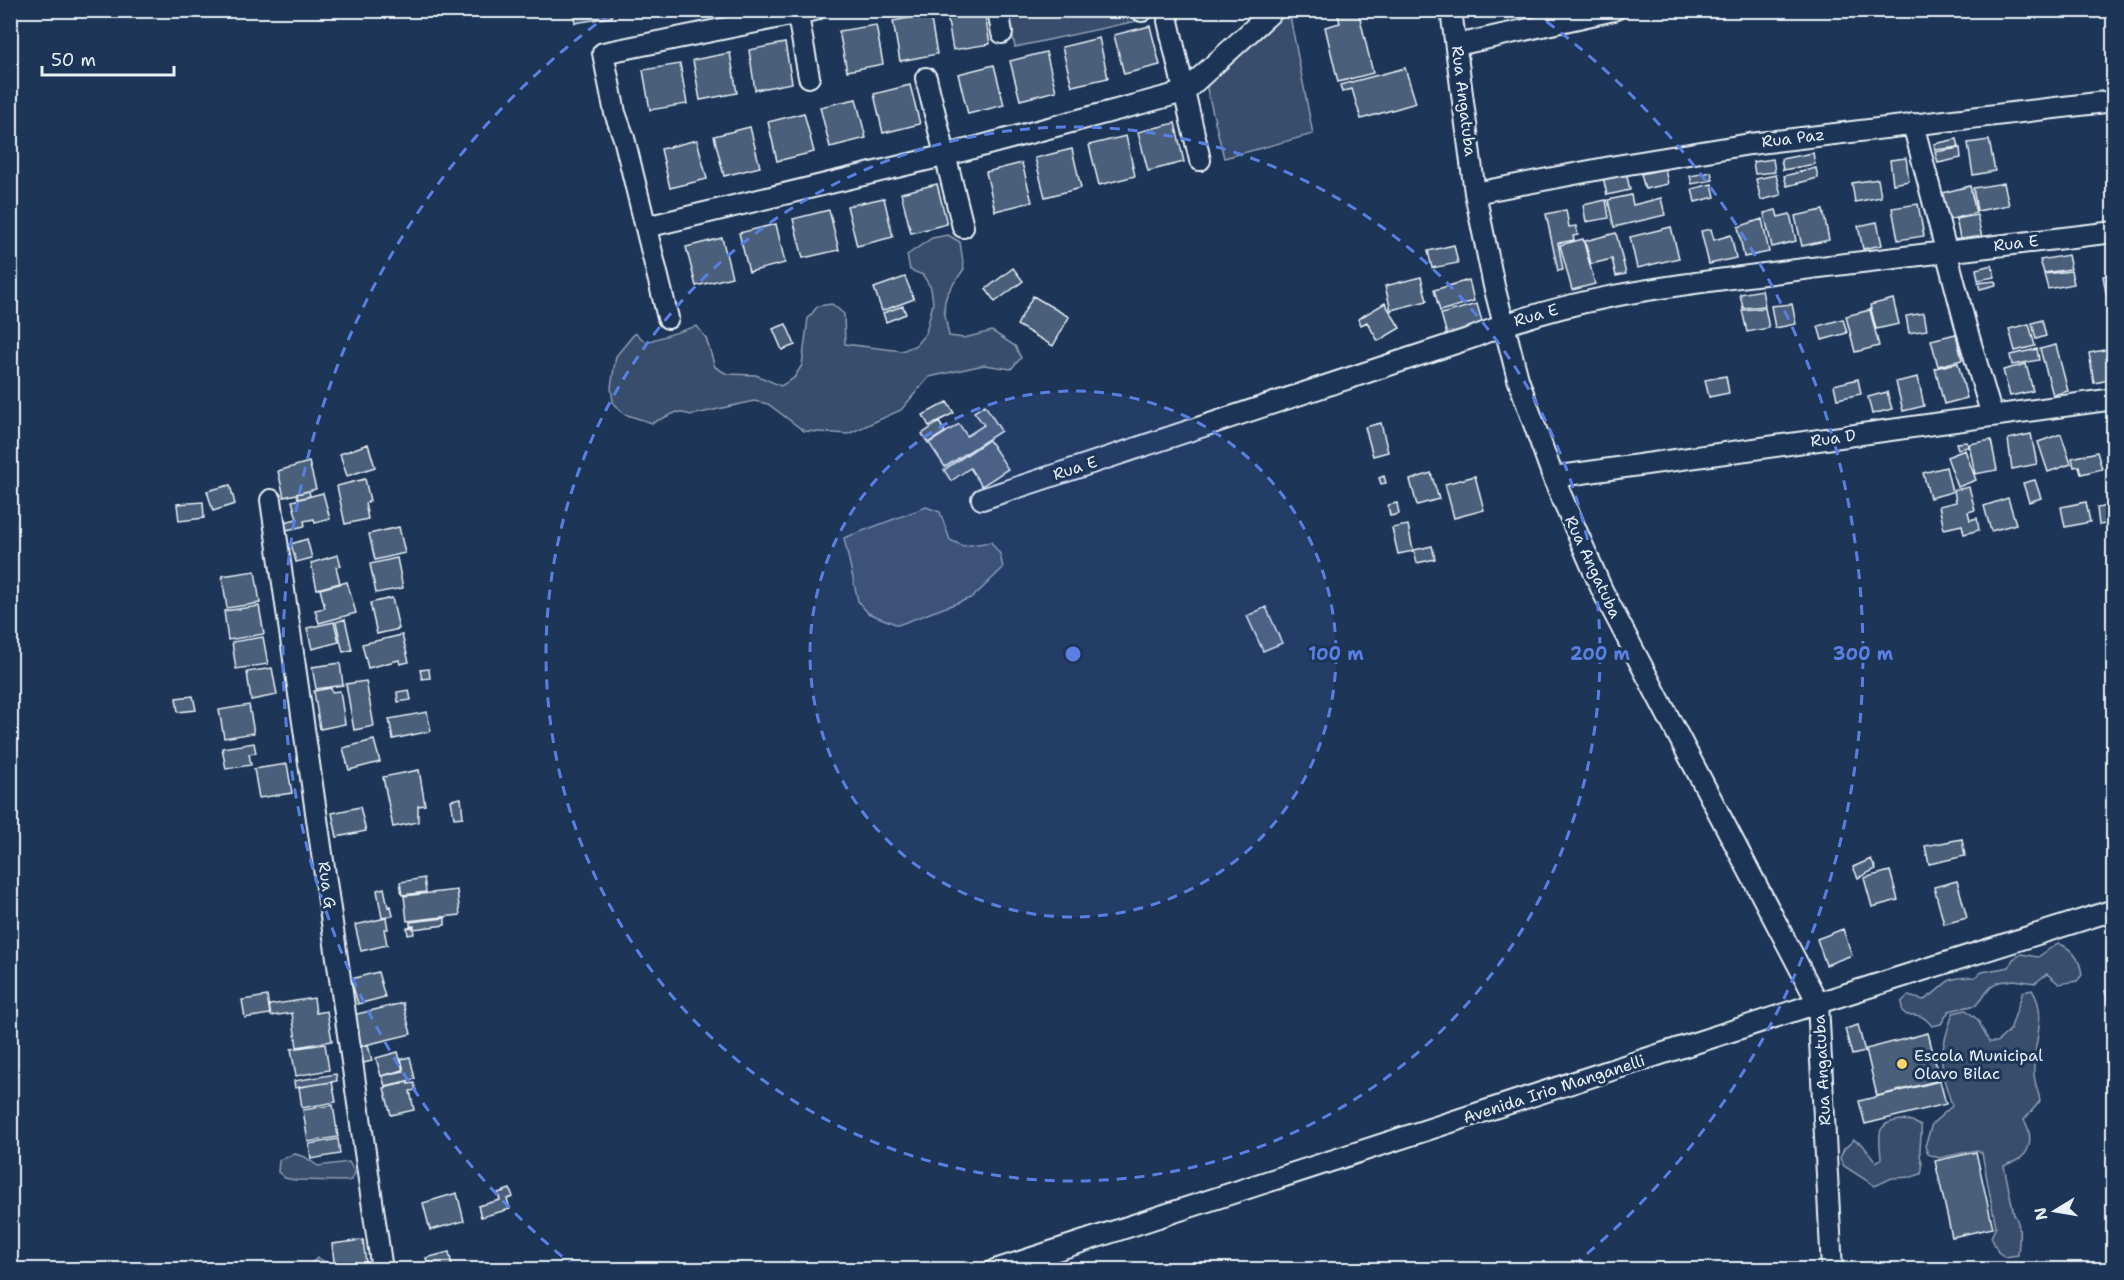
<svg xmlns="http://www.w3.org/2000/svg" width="2124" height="1280" viewBox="0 0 2124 1280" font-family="'Shantell Sans',sans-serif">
  <rect width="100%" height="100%" fill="#1d3557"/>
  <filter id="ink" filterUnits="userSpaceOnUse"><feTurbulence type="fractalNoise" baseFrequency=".0167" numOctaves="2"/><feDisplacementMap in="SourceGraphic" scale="12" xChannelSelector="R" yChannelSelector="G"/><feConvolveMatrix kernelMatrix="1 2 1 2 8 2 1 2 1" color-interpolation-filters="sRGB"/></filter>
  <g filter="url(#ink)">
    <path fill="#374d6c" stroke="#909fb2" stroke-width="1.5" d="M 1007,11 L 1135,11 L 1137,21 L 1015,47 Z
      M 1289,11 L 1313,134 L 1224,158 L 1207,89 L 1208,83 Z
      M 948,235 L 960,242 L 964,269 C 942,300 941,298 949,336 L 964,338 L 992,331 L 1015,346 L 1021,358 L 1011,369 L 984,365 L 929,377 L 901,410 L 848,434 L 804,431 L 768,404 L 754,401 L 692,415 L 677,412 L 652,423 L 624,414 L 613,402 L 611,387 L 616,356 L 635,333 L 646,342 L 697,326 L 706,338 L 715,367 L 727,374 L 756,375 L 781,386 L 794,378 L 802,365 L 808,318 L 818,306 L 832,304 L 844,314 L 845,344 L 902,351 L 916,345 L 926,333 L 933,303 L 931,288 L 923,275 L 910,270 L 907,255 L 932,238 Z
      M 926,507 L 940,512 L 950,540 L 963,546 L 991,542 L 1000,554 L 1003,568 L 973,597 L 898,625 L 868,613 L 858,601 L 844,538 Z
      M 2058,943 C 2073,949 2080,959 2082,975 L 2077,981 L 2059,984 L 2047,974 L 2035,983 L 2014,980 L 1999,982 L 1991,987 L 1976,1005 L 1949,1011 L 1941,1024 L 1932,1026 C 1924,1016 1919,1014 1907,1015 L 1902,1011 L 1902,1001 L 1908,996 L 1924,1000 C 1950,985 1939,977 1975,977 L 1982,972 L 2009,967 L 2013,959 L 2021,954 L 2038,957 Z
      M 2032,990 C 2049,1015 2032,1045 2034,1073 C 2034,1082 2039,1092 2040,1101 L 2024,1120 C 2031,1131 2033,1147 2022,1157 C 2017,1161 2010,1163 2004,1166 L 2014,1214 C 2022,1226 2019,1241 2018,1255 L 2005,1257 L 1998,1252 L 1991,1237 L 1996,1227 L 1982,1153 L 1977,1150 L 1939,1158 L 1928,1154 L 1925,1146 L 1932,1124 L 1952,1106 C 1950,1097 1946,1088 1944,1079 C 1938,1057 1946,1034 1953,1013 L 1966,1010 L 1978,1020 L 1989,1042 L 1997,1042 L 2010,1030 L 2023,992 Z
      M 1901,1120 L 1912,1121 L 1921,1126 C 1922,1134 1920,1142 1920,1150 C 1919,1162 1925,1160 1921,1174 L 1912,1177 L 1892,1178 L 1875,1186 L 1844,1166 L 1840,1158 L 1844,1149 L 1854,1140 L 1863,1145 L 1876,1162 L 1881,1159 C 1880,1137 1873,1123 1901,1120 Z
      M 295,1154 L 305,1157 L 318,1166 L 349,1162 L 355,1173 L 351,1180 L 346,1181 L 294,1180 L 285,1178 L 278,1172 L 279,1160 Z
      M 318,1258 L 327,1263 L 329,1269 L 309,1269 L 311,1263 Z"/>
    <path fill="#495e7a" stroke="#e8f1f8" stroke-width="1.5" d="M 573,10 L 611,10 L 612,17 L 575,23 Z
      M 946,10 L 984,10 L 990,44 L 953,50 Z
      M 1358,10 L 1373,73 L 1338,82 L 1325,27 L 1340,23 L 1337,11 Z
      M 930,14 L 937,54 L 900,61 L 893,21 Z
      M 876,25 L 883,64 L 847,71 L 839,31 Z
      M 1150,26 L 1160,65 L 1124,74 L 1114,35 Z
      M 1099,38 L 1108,78 L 1072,86 L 1062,47 Z
      M 785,43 L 792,83 L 755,90 L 749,50 Z
      M 1046,52 L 1056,91 L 1020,100 L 1010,61 Z
      M 730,53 L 737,93 L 700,100 L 693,60 Z
      M 680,64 L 687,104 L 650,110 L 643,70 Z
      M 994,65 L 1004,105 L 968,114 L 958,74 Z
      M 1405,68 L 1416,103 L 1361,119 L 1352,89 L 1342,92 L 1340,85 Z
      M 910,85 L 920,124 L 883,133 L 874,94 Z
      M 856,99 L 866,138 L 830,147 L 820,107 Z
      M 804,113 L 814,152 L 777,161 L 768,122 Z
      M 1175,123 L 1184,162 L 1148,171 L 1138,132 Z
      M 750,127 L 760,167 L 724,176 L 714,136 Z
      M 1126,136 L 1135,176 L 1099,185 L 1089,145 Z
      M 1957,139 L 1959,147 L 1935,150 L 1934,144 Z
      M 697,140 L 707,179 L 670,188 L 661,149 Z
      M 1989,140 L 1995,171 L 1973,175 L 1968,143 Z
      M 1960,148 L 1961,158 L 1938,163 L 1935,152 Z
      M 1072,149 L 1081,188 L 1045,197 L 1035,158 Z
      M 1813,153 L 1815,164 L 1783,170 L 1781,159 Z
      M 1906,158 L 1909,181 L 1893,184 L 1890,160 Z
      M 1773,159 L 1775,172 L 1755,174 L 1753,162 Z
      M 1022,163 L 1032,202 L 995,211 L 986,172 Z
      M 1816,168 L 1818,178 L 1787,186 L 1784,176 Z
      M 1665,169 L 1668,184 L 1645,189 L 1641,174 Z
      M 1626,172 L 1630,190 L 1607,195 L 1603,177 Z
      M 1711,172 L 1713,180 L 1692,184 L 1690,176 Z
      M 1776,175 L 1781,195 L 1761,200 L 1756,179 Z
      M 1878,179 L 1881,197 L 1855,202 L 1852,183 Z
      M 2004,183 L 2009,205 L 1977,211 L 1973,188 Z
      M 937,184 L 947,224 L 911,233 L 901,193 Z
      M 1712,184 L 1715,197 L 1695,202 L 1692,189 Z
      M 1970,186 L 1976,213 L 1948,220 L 1942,193 Z
      M 1631,195 L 1633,205 L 1661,198 L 1665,215 L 1614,227 L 1608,200 Z
      M 884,198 L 893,237 L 857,246 L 847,206 Z
      M 1606,200 L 1609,218 L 1586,222 L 1583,205 Z
      M 1918,204 L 1924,236 L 1898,240 L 1892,208 Z
      M 829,210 L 839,250 L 803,258 L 793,219 Z
      M 1566,210 L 1569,227 L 1576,226 L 1578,235 L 1573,236 L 1574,240 L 1558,243 L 1563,270 L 1558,271 L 1546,214 Z
      M 1776,210 L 1778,217 L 1790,214 L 1796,241 L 1772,247 L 1764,213 Z
      M 1823,210 L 1829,240 L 1802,246 L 1795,216 Z
      M 1977,215 L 1982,238 L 1961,243 L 1956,219 Z
      M 1762,219 L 1769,252 L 1744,257 L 1738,227 Z
      M 1877,222 L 1882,245 L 1863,249 L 1858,226 Z
      M 776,224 L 785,263 L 749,272 L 739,233 Z
      M 1671,227 L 1679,258 L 1637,268 L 1630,237 Z
      M 1711,229 L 1714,240 L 1731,235 L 1736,258 L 1709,264 L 1701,231 Z
      M 1616,233 L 1626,274 L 1616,276 L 1612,259 L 1591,264 L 1585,241 Z
      M 722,238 L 732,277 L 696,286 L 686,247 Z
      M 1583,239 L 1595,284 L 1572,290 L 1560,245 Z
      M 1454,245 L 1458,263 L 1432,268 L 1428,251 Z
      M 2068,255 L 2071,269 L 2044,273 L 2040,260 Z
      M 1992,265 L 1995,277 L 1978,280 L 1976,269 Z
      M 1013,268 L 1023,281 L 995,302 L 986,289 Z
      M 2071,271 L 2074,284 L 2048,289 L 2044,274 Z
      M 2114,274 L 2114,297 L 2107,298 L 2103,276 Z
      M 905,277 L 914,299 L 882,311 L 874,288 Z
      M 1421,277 L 1427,301 L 1391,310 L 1385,286 Z
      M 1469,280 L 1474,301 L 1440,311 L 1434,290 Z
      M 1995,281 L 1996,285 L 1980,289 L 1978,283 Z
      M 1762,290 L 1765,306 L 1743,308 L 1740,294 Z
      M 1033,296 L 1069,317 L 1053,346 L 1017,325 Z
      M 1893,299 L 1899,324 L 1876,329 L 1870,305 Z
      M 1385,303 L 1400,328 L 1378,341 L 1367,322 L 1361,325 L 1358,319 Z
      M 1477,304 L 1483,325 L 1447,335 L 1441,314 Z
      M 1792,304 L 1796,324 L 1775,328 L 1771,306 Z
      M 903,306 L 906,314 L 886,322 L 883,313 Z
      M 1765,308 L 1769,328 L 1747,332 L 1742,310 Z
      M 1870,310 L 1879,346 L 1855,352 L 1846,316 Z
      M 1924,313 L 1927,330 L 1909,333 L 1906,316 Z
      M 1843,319 L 1847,333 L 1822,340 L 1818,326 Z
      M 2042,320 L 2046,336 L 2036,339 L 2032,323 Z
      M 786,324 L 795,345 L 782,350 L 773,329 Z
      M 2029,324 L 2035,346 L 2015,351 L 2009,329 Z
      M 1956,334 L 1962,360 L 1938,366 L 1931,340 Z
      M 2056,345 L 2068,391 L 2053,395 L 2040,349 Z
      M 2114,348 L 2114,379 L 2094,383 L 2089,353 Z
      M 2037,349 L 2039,360 L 2012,365 L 2010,355 Z
      M 1958,363 L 1967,398 L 1944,404 L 1935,368 Z
      M 2026,364 L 2033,391 L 2010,396 L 2003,370 Z
      M 1726,376 L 1729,393 L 1709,397 L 1705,380 Z
      M 1918,377 L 1924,406 L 1903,411 L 1896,382 Z
      M 1858,379 L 1861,394 L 1837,399 L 1834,385 Z
      M 1887,392 L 1892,409 L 1872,414 L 1868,397 Z
      M 947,402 L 954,413 L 929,426 L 923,415 Z
      M 985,405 L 1001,431 L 945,467 L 929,443 L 959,424 L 967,436 L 984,425 L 974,412 Z
      M 939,422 L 945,432 L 928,443 L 922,434 Z
      M 1381,423 L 1388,452 L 1373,456 L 1365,427 Z
      M 2031,434 L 2037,464 L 2012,469 L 2008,439 Z
      M 2061,434 L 2071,464 L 2048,472 L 2038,442 Z
      M 989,440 L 1008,469 L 982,486 L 970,468 L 951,481 L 944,470 Z
      M 1991,440 L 1997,470 L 1975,474 L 1969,444 Z
      M 1967,442 L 1968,447 L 1958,449 L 1956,443 Z
      M 368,444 L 375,467 L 347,476 L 340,454 Z
      M 1965,450 L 1976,480 L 1958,487 L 1947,457 Z
      M 2097,452 L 2102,469 L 2081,474 L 2079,466 L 2074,467 L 2072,458 Z
      M 309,462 L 316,489 L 284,497 L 278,471 Z
      M 1946,467 L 1952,492 L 1930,498 L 1923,473 Z
      M 1431,473 L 1439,499 L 1417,505 L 1410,480 Z
      M 1384,476 L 1386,483 L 1381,484 L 1379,478 Z
      M 1475,476 L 1484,510 L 1454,518 L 1445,484 Z
      M 365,479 L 370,501 L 365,503 L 368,519 L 345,524 L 337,486 Z
      M 2035,480 L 2041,498 L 2029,502 L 2023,483 Z
      M 230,485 L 235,504 L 213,511 L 207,491 Z
      M 1969,487 L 1975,510 L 1968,512 L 1970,520 L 1977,518 L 1979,530 L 1964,534 L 1962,525 L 1944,529 L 1939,506 L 1956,502 L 1954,490 Z
      M 309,491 L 310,496 L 298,499 L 297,494 Z
      M 323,493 L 330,519 L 315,523 L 314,519 L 304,521 L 305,526 L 286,530 L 284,522 L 297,519 L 292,501 Z
      M 2008,498 L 2016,524 L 1991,531 L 1984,506 Z
      M 203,502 L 204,518 L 179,521 L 177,504 Z
      M 2086,502 L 2090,522 L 2065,527 L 2061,507 Z
      M 1397,503 L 1399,514 L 1390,516 L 1388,505 Z
      M 2114,505 L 2114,523 L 2099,525 L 2097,508 Z
      M 1408,525 L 1413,551 L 1398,554 L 1392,528 Z
      M 399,527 L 405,553 L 375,560 L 369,534 Z
      M 307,539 L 312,558 L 296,562 L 291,544 Z
      M 1432,546 L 1435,559 L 1417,563 L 1414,550 Z
      M 338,555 L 341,566 L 336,567 L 340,583 L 317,589 L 311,563 Z
      M 397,558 L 403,588 L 376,593 L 370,564 Z
      M 255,571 L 260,603 L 227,608 L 222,576 Z
      M 347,582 L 356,613 L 319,623 L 315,610 L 325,608 L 320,589 Z
      M 392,598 L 399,629 L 377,634 L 370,603 Z
      M 259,606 L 264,634 L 228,640 L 224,611 Z
      M 1266,607 L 1282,643 L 1263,651 L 1247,616 Z
      M 345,619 L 352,650 L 343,652 L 336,622 Z
      M 334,622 L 339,642 L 312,649 L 307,628 Z
      M 402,635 L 409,662 L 400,664 L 399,660 L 368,668 L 362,644 Z
      M 263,637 L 268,664 L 236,669 L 232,642 Z
      M 340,663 L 343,685 L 316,689 L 312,667 Z
      M 272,668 L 277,695 L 251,700 L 247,672 Z
      M 429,669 L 430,678 L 422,679 L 420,670 Z
      M 366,681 L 374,726 L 354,730 L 346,684 Z
      M 331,688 L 332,692 L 340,691 L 345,724 L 320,729 L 314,691 Z
      M 409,690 L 411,700 L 398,702 L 397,692 Z
      M 193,696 L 196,710 L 178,712 L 176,698 Z
      M 249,705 L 254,733 L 224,738 L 219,710 Z
      M 427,712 L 431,731 L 393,739 L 389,719 Z
      M 374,740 L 380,762 L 349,770 L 343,748 Z
      M 254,743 L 256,753 L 249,754 L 251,765 L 226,769 L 222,748 Z
      M 287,764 L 292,793 L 259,798 L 254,769 Z
      M 419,770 L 425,805 L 418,806 L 418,822 L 393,827 L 383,777 Z
      M 461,798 L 463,817 L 454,818 L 451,800 Z
      M 360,807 L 366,831 L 337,837 L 332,813 Z
      M 1962,839 L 1965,856 L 1929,864 L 1925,846 Z
      M 1871,859 L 1876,869 L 1858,878 L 1853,867 Z
      M 1890,871 L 1898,900 L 1872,907 L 1864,878 Z
      M 424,878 L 426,892 L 402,895 L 400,882 Z
      M 1957,881 L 1967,918 L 1944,924 L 1934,887 Z
      M 384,888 L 388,907 L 391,906 L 393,916 L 382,918 L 377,890 Z
      M 457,890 L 460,915 L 407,921 L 404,896 Z
      M 386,918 L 388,929 L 384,929 L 387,945 L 361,951 L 355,925 Z
      M 445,918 L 445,925 L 414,929 L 414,926 L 410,926 L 410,922 Z
      M 413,927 L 414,934 L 408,935 L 407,928 Z
      M 1843,929 L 1852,955 L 1826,965 L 1817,939 Z
      M 378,972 L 385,997 L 358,1004 L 351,979 Z
      M 2114,990 L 2114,1013 L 2110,1014 L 2105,991 Z
      M 267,996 L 270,1014 L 245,1018 L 242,1000 Z
      M 314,998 L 316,1013 L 327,1011 L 332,1041 L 297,1047 L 292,1013 L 271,1016 L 269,1005 Z
      M 403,1003 L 411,1034 L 361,1046 L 353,1015 Z
      M 1858,1025 L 1865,1052 L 1852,1055 L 1845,1029 Z
      M 1928,1033 L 1940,1080 L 1877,1096 L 1866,1049 Z
      M 325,1044 L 329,1070 L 296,1076 L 291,1049 Z
      M 368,1045 L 372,1061 L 363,1063 L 359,1047 Z
      M 398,1052 L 403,1070 L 381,1076 L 376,1058 Z
      M 410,1057 L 415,1079 L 385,1086 L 382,1076 L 404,1071 L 401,1059 Z
      M 336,1074 L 337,1081 L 295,1088 L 294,1081 Z
      M 1940,1081 L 1946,1104 L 1865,1124 L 1859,1101 Z
      M 332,1082 L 336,1102 L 302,1108 L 299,1087 Z
      M 408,1082 L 408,1084 L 414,1083 L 416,1090 L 410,1091 L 414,1110 L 391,1115 L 384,1088 Z
      M 333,1105 L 338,1137 L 308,1142 L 303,1110 Z
      M 338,1139 L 340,1154 L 311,1159 L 309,1144 Z
      M 1976,1152 L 1993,1228 L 1952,1237 L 1935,1161 Z
      M 510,1189 L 513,1197 L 507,1199 L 510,1209 L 481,1217 L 478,1206 L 500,1200 L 498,1193 Z
      M 457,1193 L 464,1221 L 430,1230 L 423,1203 Z
      M 363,1240 L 367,1270 L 335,1270 L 332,1244 Z
      M 449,1252 L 453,1270 L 429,1270 L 426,1258 Z"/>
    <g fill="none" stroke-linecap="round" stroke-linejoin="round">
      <g stroke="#e8f1f8" stroke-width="24">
        <path id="street" d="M 797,10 L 809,77
          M 998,10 L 1002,33
          M 1142,10 L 1142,11
          M 1451,10 L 1475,193 L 1494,286 L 1518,379 L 1553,477 L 1602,590 L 1818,1003 L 1832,1270
          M 1168,21 L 1200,160
          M 1457,45 L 1614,10
          M 926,78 L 963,227
          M 1913,124 L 1966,327 L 1992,416
          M 1475,193 L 1616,166 L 1750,144 L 2114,101
          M 646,227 L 947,155 L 1184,92 L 1274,10
          M 668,318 L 624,138 L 615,113 L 603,53 L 815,10
          M 1553,477 L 2114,399
          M 982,499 L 1474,337 C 1570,296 1677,285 1780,272 C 1891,258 2002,245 2114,232
          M 271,500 L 382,1270
          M 995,1270 L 1818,1003 L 2114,910"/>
      </g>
      <use href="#street" stroke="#1d3557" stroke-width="20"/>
    </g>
  </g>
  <circle cx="1073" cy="654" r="263" fill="#5a7fe2" fill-opacity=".12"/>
  <g fill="none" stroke="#5a7fe2" stroke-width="3" stroke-dasharray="10 8">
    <circle cx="1073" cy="654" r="263"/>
    <circle cx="1073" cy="654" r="527"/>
    <path d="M576 1268A790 790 0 0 1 614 11M1532 11A790 790 0 0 1 1570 1268"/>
  </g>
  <circle fill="#ffd166" stroke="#1d3557" stroke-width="2" cx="1902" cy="1064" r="6"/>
  <g text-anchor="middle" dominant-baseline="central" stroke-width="6" stroke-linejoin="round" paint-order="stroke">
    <g font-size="16" fill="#e8f1f8" stroke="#1d3557">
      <text transform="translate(1464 101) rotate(83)">Rua Angatuba</text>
      <text transform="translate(1793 138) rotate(-7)">Rua Paz</text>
      <text transform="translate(2016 243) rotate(-7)">Rua E</text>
      <text transform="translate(1536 315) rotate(-16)">Rua E</text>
      <text transform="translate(1833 438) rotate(-8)">Rua D</text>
      <text transform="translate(1075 468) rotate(-18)">Rua E</text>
      <text transform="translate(1593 567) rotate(65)">Rua Angatuba</text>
      <text transform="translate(327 885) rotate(82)">Rua G</text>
      <text transform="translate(1822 1070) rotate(-93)">Rua Angatuba</text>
      <text transform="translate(1554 1089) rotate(-18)">Avenida Irio Manganelli</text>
    </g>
    <g font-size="16" fill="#e8f1f8" stroke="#1d3557" text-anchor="start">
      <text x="1914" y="1055">Escola Municipal<tspan x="1914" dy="18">Olavo Bilac</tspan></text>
    </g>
  </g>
  <circle cx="1073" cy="654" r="9" fill="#5a7fe2" stroke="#1d3557" stroke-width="3"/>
  <g font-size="18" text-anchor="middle" font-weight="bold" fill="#5a7fe2" stroke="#1d3557" stroke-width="6" stroke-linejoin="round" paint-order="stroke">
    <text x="1336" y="660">100 m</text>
    <text x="1600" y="660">200 m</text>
    <text x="1863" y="660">300 m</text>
  </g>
  <rect width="2124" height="1280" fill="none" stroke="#1d3557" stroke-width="36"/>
  <rect x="18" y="18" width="2088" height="1244" fill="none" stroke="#e8f1f8" stroke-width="2" filter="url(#ink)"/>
  <g transform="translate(2055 1211) rotate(259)" stroke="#1d3557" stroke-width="4.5" paint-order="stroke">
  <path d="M0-4.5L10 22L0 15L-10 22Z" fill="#e8f1f8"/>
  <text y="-9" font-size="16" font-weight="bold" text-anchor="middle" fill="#e8f1f8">N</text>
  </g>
  <path d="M42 66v9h132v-9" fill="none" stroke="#e8f1f8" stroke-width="3"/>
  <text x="51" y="66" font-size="18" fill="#e8f1f8" stroke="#1d3557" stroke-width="4.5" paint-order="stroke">50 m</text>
</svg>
